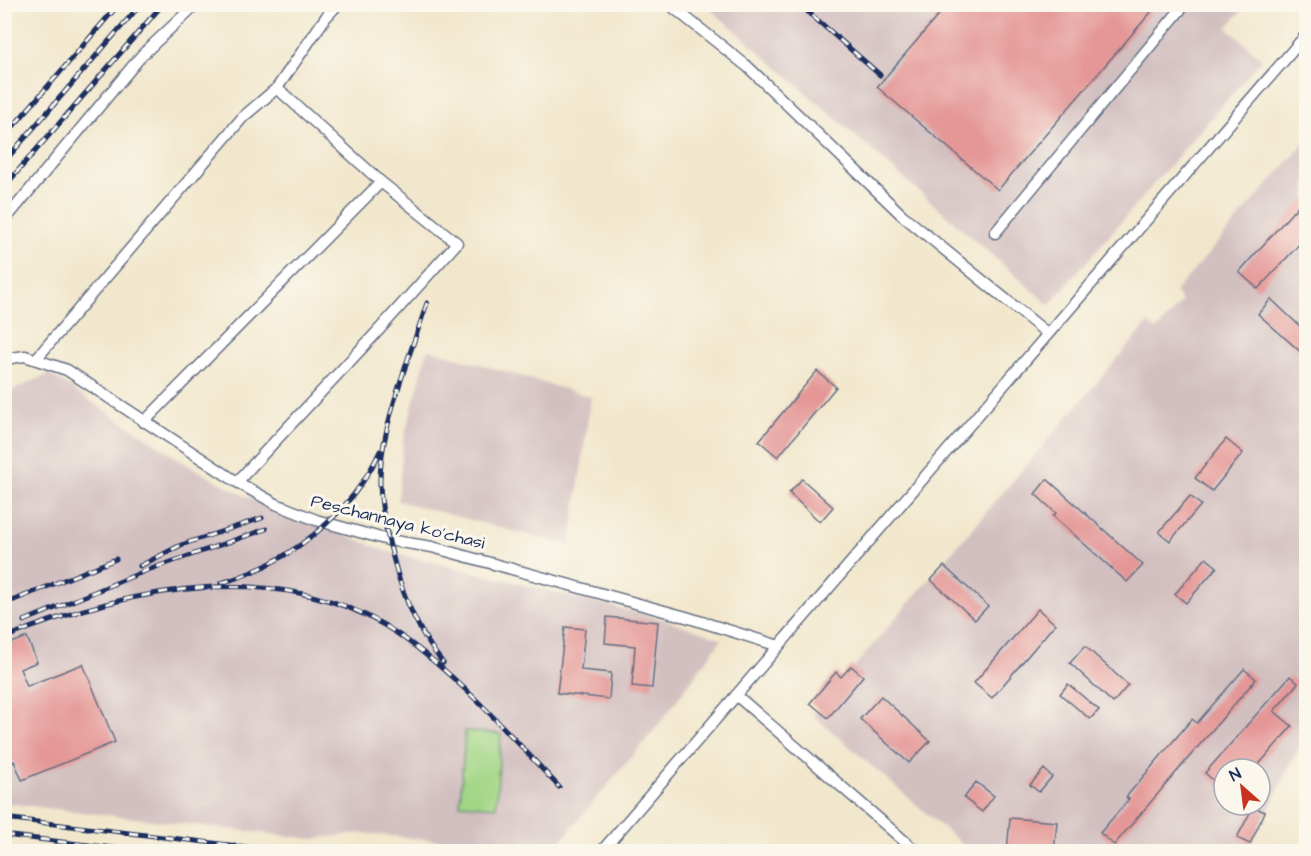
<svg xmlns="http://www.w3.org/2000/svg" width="1311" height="856" viewBox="0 0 1311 856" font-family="'Architects Daughter',sans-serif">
  <rect width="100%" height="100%" fill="#fbf7ec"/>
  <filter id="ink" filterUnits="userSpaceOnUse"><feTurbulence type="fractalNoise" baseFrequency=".0167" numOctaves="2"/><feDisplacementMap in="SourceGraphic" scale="12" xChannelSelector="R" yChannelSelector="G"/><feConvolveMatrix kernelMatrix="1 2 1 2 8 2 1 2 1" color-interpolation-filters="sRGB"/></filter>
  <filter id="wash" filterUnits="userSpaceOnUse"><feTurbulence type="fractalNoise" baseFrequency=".008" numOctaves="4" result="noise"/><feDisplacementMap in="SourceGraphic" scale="24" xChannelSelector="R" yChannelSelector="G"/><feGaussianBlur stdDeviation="1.35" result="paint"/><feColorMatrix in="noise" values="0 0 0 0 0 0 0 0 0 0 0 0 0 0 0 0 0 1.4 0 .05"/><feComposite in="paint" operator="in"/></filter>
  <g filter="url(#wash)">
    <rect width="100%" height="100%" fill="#f1e7cc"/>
    <path fill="#d2bfc0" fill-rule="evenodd" d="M 706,5 L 1246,5 L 1227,28 L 1262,59 L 1049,305 Z
      M 1306,141 L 1306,733 L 1248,851 L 970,851 L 813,715 L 1148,323 L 1157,330 L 1182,302 L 1175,292 ZM 1224,769 L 1260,769 L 1260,805 L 1224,805 Z
      M 428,349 L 591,397 L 570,546 L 398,501 L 403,442 Z
      M 49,374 L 193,468 L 243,495 L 386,551 L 660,618 L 722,639 L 656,728 L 552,851 L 361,833 L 313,839 L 5,803 L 4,394 Z"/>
    <path fill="#a3d686" stroke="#5f8272" stroke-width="1.5" d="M 465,731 L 501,734 L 496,807 L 460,804 Z"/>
    <g id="blocks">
      <path fill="#e49796" d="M 948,4 L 1158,4 L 998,190 L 877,87 Z
        M 1306,197 L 1306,237 L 1258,289 L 1239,272 Z
        M 1271,299 L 1306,332 L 1306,347 L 1302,353 L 1258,314 Z
        M 817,371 L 836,387 L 778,457 L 759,441 Z
        M 1226,439 L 1243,453 L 1212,491 L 1195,478 Z
        M 802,479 L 833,507 L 820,522 L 789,493 Z
        M 1047,479 L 1143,565 L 1127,582 L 1053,516 L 1056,513 L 1035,494 Z
        M 1190,496 L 1201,505 L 1170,541 L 1159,532 Z
        M 1206,558 L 1217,567 L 1186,603 L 1175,594 Z
        M 944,566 L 988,606 L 975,620 L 931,580 Z
        M 1038,609 L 1055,624 L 992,698 L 974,683 Z
        M 607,617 L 658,622 L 652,688 L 632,686 L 635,646 L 605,643 Z
        M 565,627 L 585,629 L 581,670 L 611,673 L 609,699 L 557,693 Z
        M 27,637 L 37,662 L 20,669 L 27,686 L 83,664 L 115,742 L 22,780 L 14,761 L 4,765 L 4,646 Z
        M 1085,646 L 1128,685 L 1113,703 L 1070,663 Z
        M 851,666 L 863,676 L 828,718 L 810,703 L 836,672 L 841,677 Z
        M 1244,669 L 1256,679 L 1114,845 L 1100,833 L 1129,799 L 1126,797 L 1192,719 L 1197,723 Z
        M 1290,676 L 1298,683 L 1274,711 L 1292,726 L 1255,769 L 1224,769 L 1224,790 L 1205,773 Z
        M 1068,684 L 1099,710 L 1090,719 L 1060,694 Z
        M 881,696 L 930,741 L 909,763 L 860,719 Z
        M 1044,769 L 1052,777 L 1039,792 L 1030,785 Z
        M 976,782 L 994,796 L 982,812 L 964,798 Z
        M 1253,807 L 1265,812 L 1250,844 L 1237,838 Z
        M 1010,818 L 1057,822 L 1054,852 L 1007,851 Z"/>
    </g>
  </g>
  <g filter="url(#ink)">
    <use href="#blocks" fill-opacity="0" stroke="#666f84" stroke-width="1.5"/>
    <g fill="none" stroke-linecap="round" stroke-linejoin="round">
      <g stroke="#666f84" stroke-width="13">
        <path id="street" d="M 669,4 L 748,67 L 902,215 L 1048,334
          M 4,221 L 142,55 L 196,4
          M 995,233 L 1185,4
          M 4,359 L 25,356 L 67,370 L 237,482 L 276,504 L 316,520 L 388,540 L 432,547 L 686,617 L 779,646
          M 36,359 L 243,117 L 277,88 L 326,17 L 338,4
          M 144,422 L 381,182
          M 237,482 L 377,332 L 457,243 L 381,182 L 277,88
          M 736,695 L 917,852
          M 601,852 L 1306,35"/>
      </g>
      <use href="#street" stroke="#fff" stroke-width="10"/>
      <g stroke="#1b2f5e" stroke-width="5">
        <path id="rail" d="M 799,4 L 880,75
          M 4,137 L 119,4
          M 4,162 L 141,4
          M 4,187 L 163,4
          M 427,303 C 410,356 379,430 380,484 C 381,510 387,536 394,561 C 403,597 419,633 443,663
          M 140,566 L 181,545 L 262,518
          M 221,583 C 288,564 351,515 380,451
          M 4,604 L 116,559
          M 24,621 L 145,571 L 266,529
          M 4,638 C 127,588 285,554 401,636 C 461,678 509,734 559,787
          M 4,818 L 289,852
          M 4,835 L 146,852"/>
      </g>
      <use href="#rail" stroke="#fbf7ec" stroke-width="3" stroke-dasharray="9" stroke-linecap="butt"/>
    </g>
  </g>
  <g text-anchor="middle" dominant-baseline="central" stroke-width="6" stroke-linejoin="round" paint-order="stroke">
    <g font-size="18" fill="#1b2f5e" stroke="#fbf7ec">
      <text transform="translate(398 522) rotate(14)">Peschannaya ko'chasi</text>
    </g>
  </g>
  <rect width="1311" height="856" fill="none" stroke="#fbf7ec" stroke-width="24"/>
  <g transform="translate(1242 787) rotate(332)"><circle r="28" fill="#fbf7ec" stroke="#a1a7b3" stroke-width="1.5"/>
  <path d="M0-4.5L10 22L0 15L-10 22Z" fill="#c8321e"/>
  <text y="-9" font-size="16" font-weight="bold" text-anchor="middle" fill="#1b2f5e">N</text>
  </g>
</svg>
